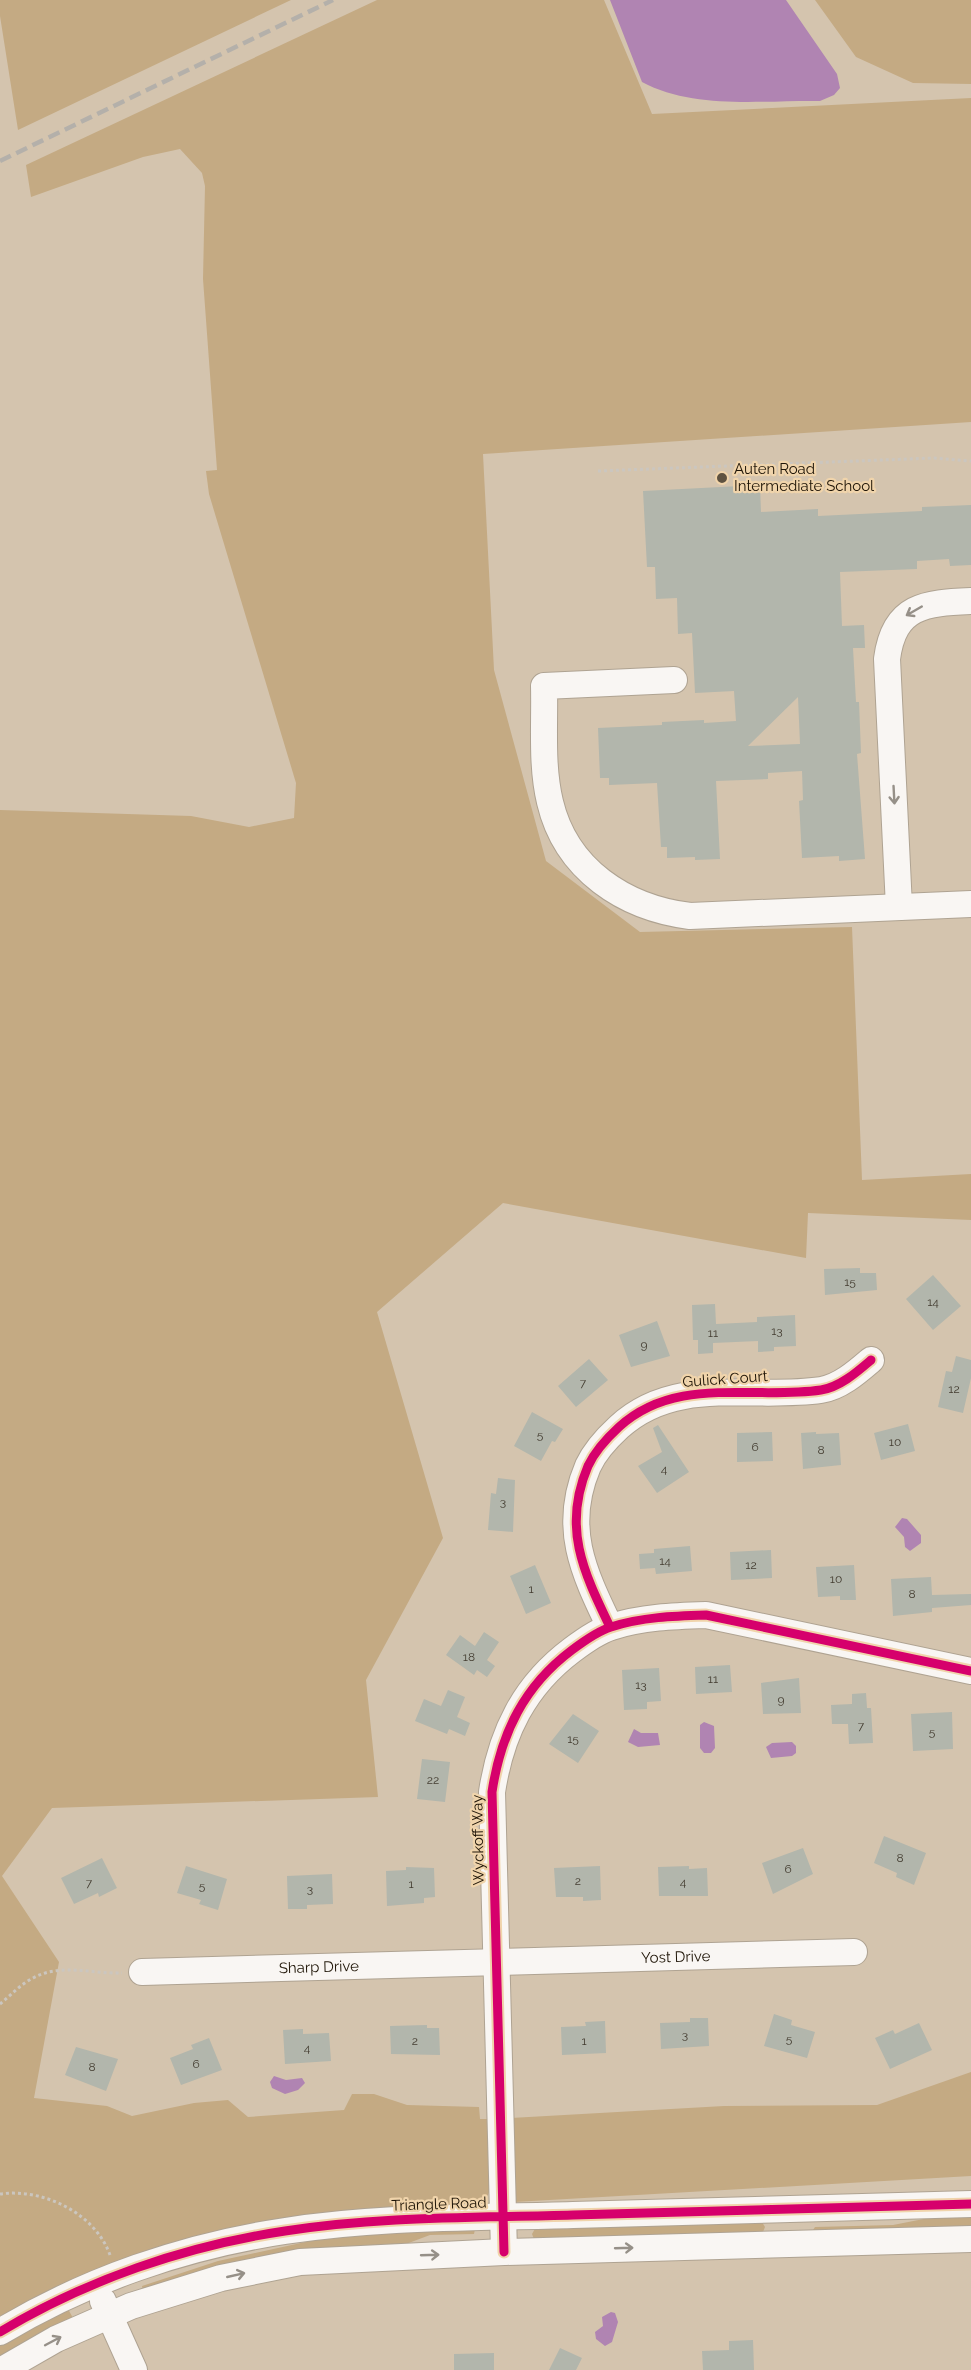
<svg xmlns="http://www.w3.org/2000/svg" width="971" height="2370" viewBox="0 0 971 2370" font-family="Raleway,sans-serif">
  <rect width="100%" height="100%" fill="#d4c4ae"/>
  <path fill="#c4aa83" d="M 0,0 L 291,0 L 18,130 L 0,16 Z
    M 377,0 L 604,0 L 652,114 L 971,98 L 971,422 L 483,454 L 494,670 L 546,861 L 640,932 L 852,927 L 862,1180 L 971,1174 L 971,1220 L 808,1213 L 806,1258 L 503,1203 L 377,1312 L 443,1538 L 366,1680 L 378,1797 L 52,1808 L 2,1876 L 59,1962 L 34,2098 L 107,2106 L 132,2116 L 194,2103 L 228,2100 L 248,2117 L 344,2110 L 352,2094 L 374,2094 L 407,2105 L 479,2107 L 480,2119 L 489,2119 L 491,2187 L 488,2195 L 477,2206 L 293,2218 L 0,2320 L 0,810 L 191,816 L 249,827 L 294,818 L 296,783 L 209,494 L 206,471 L 217,470 L 203,279 L 205,186 L 202,173 L 180,149 L 143,157 L 31,197 L 26,165 Z
    M 815,0 L 971,0 L 971,84 L 913,83 L 856,57 Z
    M 971,2072 L 971,2176 L 514,2202 L 511,2118 L 724,2106 L 877,2105 Z
    M 971,2213 L 971,2228 L 813,2230 L 815,2227 L 893,2225 L 949,2214 Z
    M 762,2222 L 765,2227 L 763,2232 L 534,2239 L 532,2234 L 536,2227 Z
    M 475,2229 L 474,2234 L 430,2235 L 406,2244 L 143,2291 L 142,2286 L 218,2261 L 342,2234 Z
    M 68,2309 L 73,2318 L 70,2322 L 0,2361 L 0,2343 Z"/>
  <path fill="#b084b2" d="M 610,0 L 786,0 L 837,74 L 840,88 L 834,95 L 820,101 C 762,100 694,110 642,82 Z
    M 902,1518 L 907,1519 L 921,1535 L 921,1543 L 910,1551 L 905,1547 L 904,1537 L 895,1527 Z
    M 704,1722 L 714,1726 L 715,1748 L 711,1753 L 704,1753 L 700,1748 L 700,1725 Z
    M 634,1729 L 641,1733 L 658,1733 L 660,1745 L 638,1747 L 628,1742 Z
    M 792,1742 L 796,1746 L 796,1753 L 792,1756 L 771,1758 L 766,1747 L 772,1743 Z
    M 274,2076 L 286,2080 L 302,2078 L 305,2083 L 298,2090 L 285,2094 L 272,2088 L 270,2082 Z
    M 611,2312 L 615,2313 L 618,2322 L 612,2342 L 605,2346 L 596,2339 L 595,2332 L 603,2326 L 602,2317 Z"/>
  <path fill="#b2b6ac" fill-rule="evenodd" d="M 760,485 L 761,512 L 818,509 L 818,516 L 922,511 L 922,507 L 971,505 L 971,565 L 950,566 L 949,559 L 917,561 L 917,569 L 840,572 L 842,626 L 864,625 L 865,648 L 853,648 L 856,702 L 859,702 L 861,753 L 857,754 L 865,859 L 839,861 L 839,856 L 802,858 L 799,801 L 803,800 L 802,771 L 768,773 L 768,779 L 716,781 L 720,859 L 695,860 L 695,857 L 667,858 L 667,847 L 661,847 L 657,783 L 609,785 L 609,778 L 600,778 L 598,728 L 662,725 L 662,722 L 704,720 L 704,723 L 736,721 L 734,691 L 695,693 L 692,633 L 678,634 L 677,598 L 656,599 L 655,567 L 647,567 L 643,491 ZM 798,697 L 800,744 L 748,746 Z
    M 860,1268 L 860,1273 L 876,1273 L 877,1290 L 825,1295 L 824,1269 Z
    M 933,1275 L 961,1306 L 933,1330 L 906,1299 Z
    M 715,1304 L 716,1324 L 757,1322 L 757,1317 L 795,1315 L 796,1346 L 774,1347 L 774,1351 L 758,1352 L 758,1341 L 713,1343 L 713,1353 L 698,1354 L 698,1340 L 693,1340 L 692,1305 Z
    M 657,1321 L 670,1356 L 631,1367 L 619,1335 Z
    M 956,1356 L 971,1360 L 971,1378 L 963,1413 L 938,1407 L 946,1371 L 952,1372 Z
    M 589,1359 L 608,1380 L 576,1407 L 558,1386 Z
    M 532,1412 L 563,1429 L 555,1442 L 552,1441 L 541,1461 L 514,1446 Z
    M 908,1424 L 915,1451 L 881,1460 L 874,1433 Z
    M 658,1425 L 689,1472 L 657,1493 L 638,1466 L 662,1452 L 653,1428 Z
    M 772,1432 L 773,1461 L 737,1462 L 737,1433 Z
    M 816,1432 L 816,1434 L 839,1433 L 841,1465 L 803,1469 L 801,1433 Z
    M 498,1478 L 515,1480 L 513,1532 L 488,1530 L 491,1493 L 496,1494 Z
    M 690,1546 L 692,1571 L 656,1574 L 655,1568 L 640,1569 L 639,1554 L 654,1553 L 654,1549 Z
    M 771,1550 L 772,1578 L 731,1580 L 730,1552 Z
    M 535,1565 L 551,1603 L 526,1614 L 510,1576 Z
    M 854,1565 L 856,1600 L 840,1600 L 840,1596 L 818,1597 L 816,1567 Z
    M 931,1577 L 932,1595 L 971,1594 L 971,1605 L 932,1608 L 932,1612 L 893,1616 L 891,1579 Z
    M 484,1632 L 499,1642 L 487,1660 L 495,1666 L 487,1677 L 477,1670 L 474,1675 L 446,1655 L 460,1635 L 475,1646 Z
    M 730,1665 L 732,1692 L 696,1694 L 695,1667 Z
    M 659,1668 L 661,1701 L 647,1702 L 647,1709 L 624,1710 L 622,1670 Z
    M 799,1678 L 801,1713 L 763,1714 L 761,1683 Z
    M 448,1690 L 465,1697 L 457,1717 L 470,1723 L 465,1736 L 449,1729 L 447,1734 L 415,1721 L 424,1699 L 441,1706 Z
    M 866,1693 L 867,1708 L 871,1708 L 873,1743 L 849,1744 L 848,1724 L 832,1724 L 831,1705 L 852,1704 L 852,1694 Z
    M 952,1712 L 953,1749 L 913,1751 L 911,1714 Z
    M 573,1714 L 599,1731 L 578,1763 L 549,1744 Z
    M 422,1759 L 450,1762 L 445,1802 L 417,1799 Z
    M 884,1836 L 926,1853 L 914,1885 L 896,1877 L 897,1873 L 874,1863 Z
    M 803,1848 L 813,1874 L 773,1894 L 762,1863 Z
    M 102,1858 L 117,1888 L 99,1897 L 98,1893 L 74,1904 L 61,1878 Z
    M 186,1866 L 227,1879 L 218,1910 L 199,1904 L 201,1900 L 177,1893 Z
    M 600,1866 L 601,1900 L 583,1901 L 583,1897 L 556,1897 L 554,1868 Z
    M 689,1866 L 689,1869 L 707,1868 L 708,1896 L 659,1896 L 658,1867 Z
    M 406,1867 L 434,1868 L 435,1897 L 424,1898 L 424,1903 L 387,1906 L 386,1871 L 406,1870 Z
    M 332,1874 L 333,1904 L 307,1905 L 307,1909 L 288,1909 L 287,1876 Z
    M 774,2014 L 792,2020 L 791,2025 L 815,2032 L 807,2058 L 764,2046 Z
    M 690,2018 L 708,2018 L 709,2046 L 661,2049 L 660,2023 L 690,2022 Z
    M 605,2021 L 606,2053 L 562,2055 L 561,2027 L 586,2026 L 585,2022 Z
    M 919,2023 L 932,2050 L 890,2069 L 875,2038 L 893,2030 L 895,2034 Z
    M 427,2025 L 427,2028 L 439,2028 L 440,2055 L 391,2054 L 390,2026 Z
    M 303,2029 L 303,2034 L 329,2033 L 331,2061 L 285,2064 L 283,2030 Z
    M 209,2038 L 222,2070 L 181,2085 L 170,2058 L 193,2049 L 191,2045 Z
    M 76,2047 L 118,2059 L 106,2091 L 65,2075 Z
    M 753,2340 L 754,2370 L 703,2370 L 702,2351 L 729,2350 L 729,2341 Z
    M 560,2348 L 582,2358 L 576,2370 L 549,2370 Z
    M 494,2353 L 494,2370 L 454,2370 L 454,2354 Z"/>
  <g fill="none" stroke-linecap="round" stroke-linejoin="round">
    <g stroke="#afa392" stroke-width="28">
      <g id="minor">
        <path d="M 674,680 L 544,686 C 545,724 541,765 550,802 C 566,870 625,908 690,916 L 971,904"/>
        <path d="M 899,907 L 887,659 C 894,605 925,603 971,601"/>
        <path d="M 610,1627 C 583,1571 562,1527 588,1466 C 595,1451 607,1438 619,1427 C 676,1375 751,1400 821,1390 C 840,1387 857,1372 871,1360"/>
        <path id="s1" d="M 142,1972 L 854,1952"/>
        <path d="M 504,2252 L 492,1792 C 501,1733 524,1686 572,1650 C 584,1641 598,1631 611,1627 C 642,1617 674,1616 706,1615 L 971,1671"/>
        <path d="M 103,2301 L 134,2370"/>
        <path d="M 0,2332 C 86,2280 185,2246 285,2231 C 380,2216 477,2218 573,2215 C 706,2211 838,2208 971,2204"/>
        <path d="M 2,2370 L 56,2339 L 131,2306 L 221,2278 L 300,2262 L 504,2252 L 971,2239"/>
      </g>
    </g>
    <path stroke="#cbc6bf" stroke-width="3" stroke-dasharray="3 3" stroke-linecap="butt" d="M 598,471 L 934,458 L 971,461
      M 0,2004 C 11,1995 21,1984 33,1978 C 60,1963 93,1974 122,1973
      M 0,2194 C 43,2188 95,2213 110,2255"/>
    <use href="#minor" stroke="#f9f6f3" stroke-width="26"/>
    <path stroke="#b4b0aa" stroke-width="4.5" stroke-dasharray="12 6" stroke-linecap="butt" d="M 0,161 L 333,0"/>
    <g stroke="#f0d4ab" stroke-width="13">
      <path id="cycleway" d="M 610,1627 C 583,1571 562,1527 588,1466 C 595,1451 607,1438 619,1427 C 676,1375 751,1400 821,1390 C 840,1387 857,1372 871,1360
        M 504,2252 L 492,1792 C 501,1733 524,1686 572,1650 C 584,1641 598,1631 611,1627 C 642,1617 674,1616 706,1615 L 971,1671
        M 0,2332 C 86,2280 185,2246 285,2231 C 380,2216 477,2218 573,2215 C 706,2211 838,2208 971,2204"/>
    </g>
    <use href="#cycleway" stroke="#d6006c" stroke-width="9"/>
  </g>
  <defs><path id="oneway-shaft" d="M-6 0H5M1.5-3L5.5 0L1.5 3" fill="none" stroke-width="1.6" stroke-linecap="round" stroke-linejoin="round" transform="scale(1.5)"/></defs>
  <g stroke="#969088">
    <use href="#oneway-shaft" transform="translate(914 611) rotate(150)"/>
    <use href="#oneway-shaft" transform="translate(894 795) rotate(87)"/>
    <use href="#oneway-shaft" transform="translate(624 2248) rotate(-2)"/>
    <use href="#oneway-shaft" transform="translate(430 2255) rotate(-2)"/>
    <use href="#oneway-shaft" transform="translate(236 2275) rotate(-13)"/>
    <use href="#oneway-shaft" transform="translate(53 2341) rotate(-28)"/>
  </g>
  <circle fill="#5e5241" stroke="#f0d4ab" stroke-width="2" cx="722" cy="478" r="6"/>
  <g text-anchor="middle" dominant-baseline="central" stroke-width="4.5" stroke-linejoin="round" paint-order="stroke">
    <g font-size="12" fill="#433c30">
      <text x="850" y="1282">15</text>
      <text x="933" y="1302">14</text>
      <text x="777" y="1331">13</text>
      <text x="713" y="1333">11</text>
      <text x="644" y="1345">9</text>
      <text x="583" y="1383">7</text>
      <text x="954" y="1389">12</text>
      <text x="540" y="1435">5</text>
      <text x="895" y="1442">10</text>
      <text x="755" y="1447">6</text>
      <text x="821" y="1450">8</text>
      <text x="664" y="1469">4</text>
      <text x="503" y="1502">3</text>
      <text x="665" y="1561">14</text>
      <text x="751" y="1565">12</text>
      <text x="836" y="1579">10</text>
      <text x="531" y="1589">1</text>
      <text x="912" y="1594">8</text>
      <text x="469" y="1657">18</text>
      <text x="713" y="1679">11</text>
      <text x="641" y="1685">13</text>
      <text x="781" y="1700">9</text>
      <text x="861" y="1726">7</text>
      <text x="932" y="1732">5</text>
      <text x="573" y="1739">15</text>
      <text x="433" y="1780">22</text>
      <text x="900" y="1858">8</text>
      <text x="788" y="1869">6</text>
      <text x="578" y="1881">2</text>
      <text x="683" y="1882">4</text>
      <text x="89" y="1883">7</text>
      <text x="411" y="1884">1</text>
      <text x="202" y="1886">5</text>
      <text x="310" y="1889">3</text>
      <text x="685" y="2035">3</text>
      <text x="789" y="2039">5</text>
      <text x="415" y="2041">2</text>
      <text x="584" y="2041">1</text>
      <text x="307" y="2048">4</text>
      <text x="196" y="2064">6</text>
      <text x="92" y="2067">8</text>
    </g>
    <g font-size="15" fill="#1e1406" stroke="#f0d4ab" text-anchor="start">
      <text x="734" y="469">Auten Road<tspan x="734" dy="17">Intermediate School</tspan></text>
    </g>
    <g font-size="15" fill="#1e1406" stroke="#f0d4ab">
      <text transform="translate(725 1379) rotate(-4)">Gulick Court</text>
      <text transform="translate(478 1840) rotate(-91)">Wyckoff Way</text>
      <text stroke="none"><textPath href="#s1" startOffset="534">Yost Drive</textPath></text>
      <text stroke="none"><textPath href="#s1" startOffset="177">Sharp Drive</textPath></text>
      <text transform="translate(439 2204) rotate(-2)">Triangle Road</text>
    </g>
  </g>
</svg>
